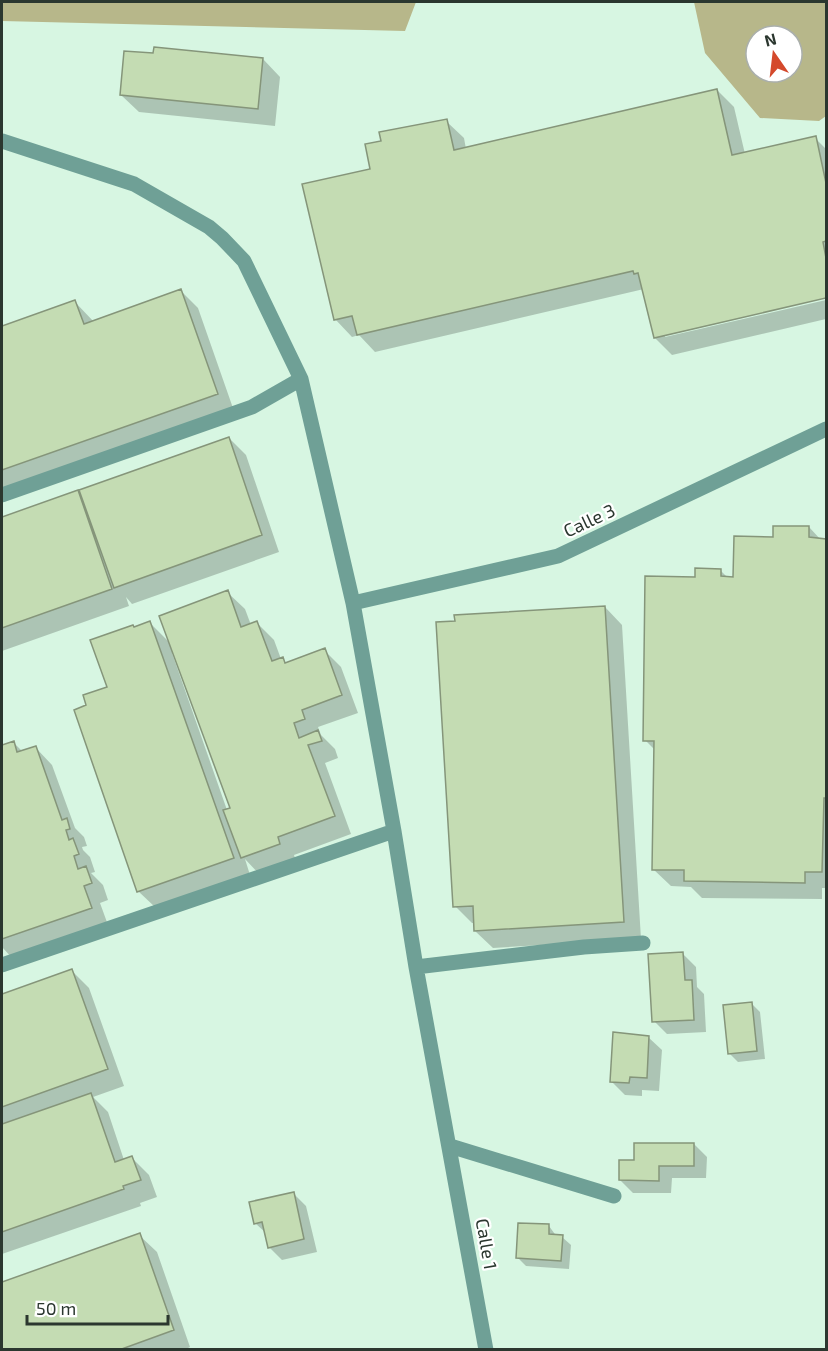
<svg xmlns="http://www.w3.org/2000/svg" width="828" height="1351" viewBox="0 0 828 1351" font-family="'Exo 2',sans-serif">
  <rect width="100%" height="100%" fill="#d7f6e2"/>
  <path fill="#b7b78a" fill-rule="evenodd" d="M 2,2 L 416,2 L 405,31 L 2,21 Z
    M 694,2 L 826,2 L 826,116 L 819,121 L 760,118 L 705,53 ZM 756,36 L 792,36 L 792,72 L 756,72 Z"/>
  <path fill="#0003" fill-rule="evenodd" d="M 263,59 L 280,77 L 275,126 L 139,112 L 121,95 Z
    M 717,90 L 734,107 L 745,154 L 815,138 L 826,149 L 826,296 L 665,334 L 665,337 L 826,300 L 826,319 L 672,355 L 655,338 L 644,289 L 375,352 L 359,335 L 352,337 L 335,319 L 372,170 L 446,121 L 464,138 L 466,149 Z
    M 181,291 L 198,308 L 234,411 L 2,493 L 2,328 L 75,302 L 94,322 Z
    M 229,438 L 246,455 L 279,552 L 132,604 L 126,597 L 129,606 L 2,651 L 2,519 L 77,492 L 84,499 Z
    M 809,527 L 821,540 L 826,540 L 826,888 L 822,888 L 822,899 L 702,898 L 691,887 L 671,886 L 653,869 L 655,750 L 645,740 L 696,578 L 720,570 L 728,578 L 735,578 L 775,538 Z
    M 227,592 L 245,609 L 251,625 L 257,623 L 274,640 L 281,659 L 287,664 L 324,650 L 341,667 L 358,713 L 318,727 L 321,735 L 335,749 L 338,758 L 325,763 L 351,834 L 294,855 L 296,861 L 260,875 L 245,859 L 250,875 L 156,908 L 138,891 L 88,706 L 108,688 L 134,628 L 150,623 L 172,645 ZM 174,652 L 232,809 L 227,810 L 172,653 Z
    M 605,607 L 622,625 L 641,939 L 493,948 L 475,931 L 475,923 L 472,923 L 455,906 Z
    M 13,742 L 23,752 L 35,747 L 52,765 L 75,828 L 84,837 L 87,846 L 82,847 L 83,850 L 90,857 L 95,872 L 91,873 L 103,885 L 108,900 L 100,903 L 108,925 L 12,958 L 2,947 L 2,746 Z
    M 683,954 L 696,967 L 697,987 L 704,994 L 706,1032 L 667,1034 L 654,1021 Z
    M 72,971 L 89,988 L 124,1086 L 93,1097 L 108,1112 L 124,1160 L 132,1158 L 149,1175 L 157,1197 L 140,1203 L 141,1206 L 2,1254 L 2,995 Z
    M 751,1003 L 760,1012 L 765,1059 L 738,1062 L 729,1053 Z
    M 648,1037 L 662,1050 L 659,1091 L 642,1090 L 642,1096 L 625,1095 L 612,1082 Z
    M 694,1144 L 707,1157 L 706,1178 L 672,1178 L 671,1193 L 633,1193 L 620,1180 L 636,1162 Z
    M 293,1193 L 306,1206 L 317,1252 L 282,1260 L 269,1247 L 267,1234 L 255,1223 Z
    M 549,1226 L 557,1237 L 562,1237 L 571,1245 L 569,1269 L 526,1266 L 518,1258 Z
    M 139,1235 L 157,1252 L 190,1347 L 184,1350 L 2,1350 L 2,1283 Z"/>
  <path fill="#c4dcb3" stroke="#85957a" stroke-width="1.5" d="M 154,47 L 263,58 L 258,109 L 120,95 L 124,51 L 153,53 Z
    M 717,89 L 732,155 L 816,136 L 826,183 L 826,241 L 823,242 L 826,258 L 826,298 L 654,338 L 638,273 L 634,274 L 633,271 L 357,335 L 352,316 L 334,320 L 302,184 L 370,169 L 365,144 L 381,141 L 379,132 L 447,119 L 454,150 Z
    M 181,289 L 218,394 L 2,470 L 2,326 L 75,300 L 84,324 Z
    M 229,437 L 262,535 L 114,588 L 79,490 Z
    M 78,490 L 112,589 L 2,628 L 2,517 Z
    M 773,526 L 809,526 L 809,537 L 826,539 L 826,798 L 824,798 L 822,872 L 805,872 L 805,883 L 684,881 L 684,870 L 652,870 L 654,741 L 643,741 L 645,576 L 695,577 L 695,568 L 721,569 L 721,576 L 733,577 L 734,536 L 773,537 Z
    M 228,590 L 241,627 L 257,621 L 272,661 L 283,657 L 285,663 L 325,648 L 342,695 L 302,710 L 305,719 L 294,723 L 299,738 L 318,730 L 322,741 L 308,745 L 335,816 L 278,837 L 280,844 L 241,858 L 223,810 L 230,808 L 159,616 Z
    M 605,606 L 624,922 L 474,931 L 473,906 L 453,907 L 436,622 L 455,621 L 454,615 Z
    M 150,621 L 234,858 L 137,892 L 74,710 L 86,705 L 83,695 L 107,687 L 90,640 L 133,625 L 134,627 Z
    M 14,741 L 17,752 L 36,746 L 62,820 L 67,818 L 70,829 L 66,830 L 69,840 L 73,838 L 79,854 L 74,856 L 78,869 L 86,866 L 92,883 L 84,886 L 92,908 L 2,939 L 2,745 Z
    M 683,952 L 685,980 L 692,980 L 694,1020 L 652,1022 L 648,954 Z
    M 72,969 L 108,1069 L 2,1107 L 2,994 Z
    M 752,1002 L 757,1051 L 728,1054 L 723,1005 Z
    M 613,1032 L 649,1036 L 647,1078 L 630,1077 L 629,1083 L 610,1082 Z
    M 91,1093 L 115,1162 L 132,1156 L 141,1180 L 123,1186 L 124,1189 L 2,1232 L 2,1124 Z
    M 634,1143 L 694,1143 L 694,1166 L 659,1166 L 659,1181 L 619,1180 L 619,1160 L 634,1160 Z
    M 294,1192 L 304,1239 L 268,1248 L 262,1222 L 254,1224 L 249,1202 Z
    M 518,1223 L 549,1224 L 549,1234 L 563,1235 L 561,1261 L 516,1258 Z
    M 140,1233 L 174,1330 L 119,1350 L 2,1350 L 2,1282 Z"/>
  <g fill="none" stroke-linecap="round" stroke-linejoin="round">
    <path stroke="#6fa096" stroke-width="15" d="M 2,141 L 134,184 L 209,227 L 222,238 L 244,261 L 301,379 L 353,603 L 394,831 L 416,967 L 486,1350
      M 2,495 L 252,407 L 301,379
      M 353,603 L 558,556 L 826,429
      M 2,965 L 394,831
      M 416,967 L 584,947 L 643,943
      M 450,1146 L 614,1196"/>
  </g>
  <g text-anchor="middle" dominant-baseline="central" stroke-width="4.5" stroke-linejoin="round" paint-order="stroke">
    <g font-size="18" fill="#2b372f" stroke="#fff">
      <text transform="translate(589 520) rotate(-25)">Calle 3</text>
      <text transform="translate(487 1244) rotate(80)">Calle 1</text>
    </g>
  </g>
  <rect width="828" height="1351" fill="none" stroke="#2b372f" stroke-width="6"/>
  <g transform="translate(774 54) rotate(346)"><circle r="28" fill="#ffffff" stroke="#aaafac" stroke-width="1.5"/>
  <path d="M0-4.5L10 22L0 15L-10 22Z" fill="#d4492c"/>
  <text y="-9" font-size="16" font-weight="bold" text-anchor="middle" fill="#2b372f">N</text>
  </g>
  <path d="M27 1315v9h141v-9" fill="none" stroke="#2b372f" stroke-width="3"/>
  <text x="36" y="1315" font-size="18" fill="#2b372f" stroke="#ffffff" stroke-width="4.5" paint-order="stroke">50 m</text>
</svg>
